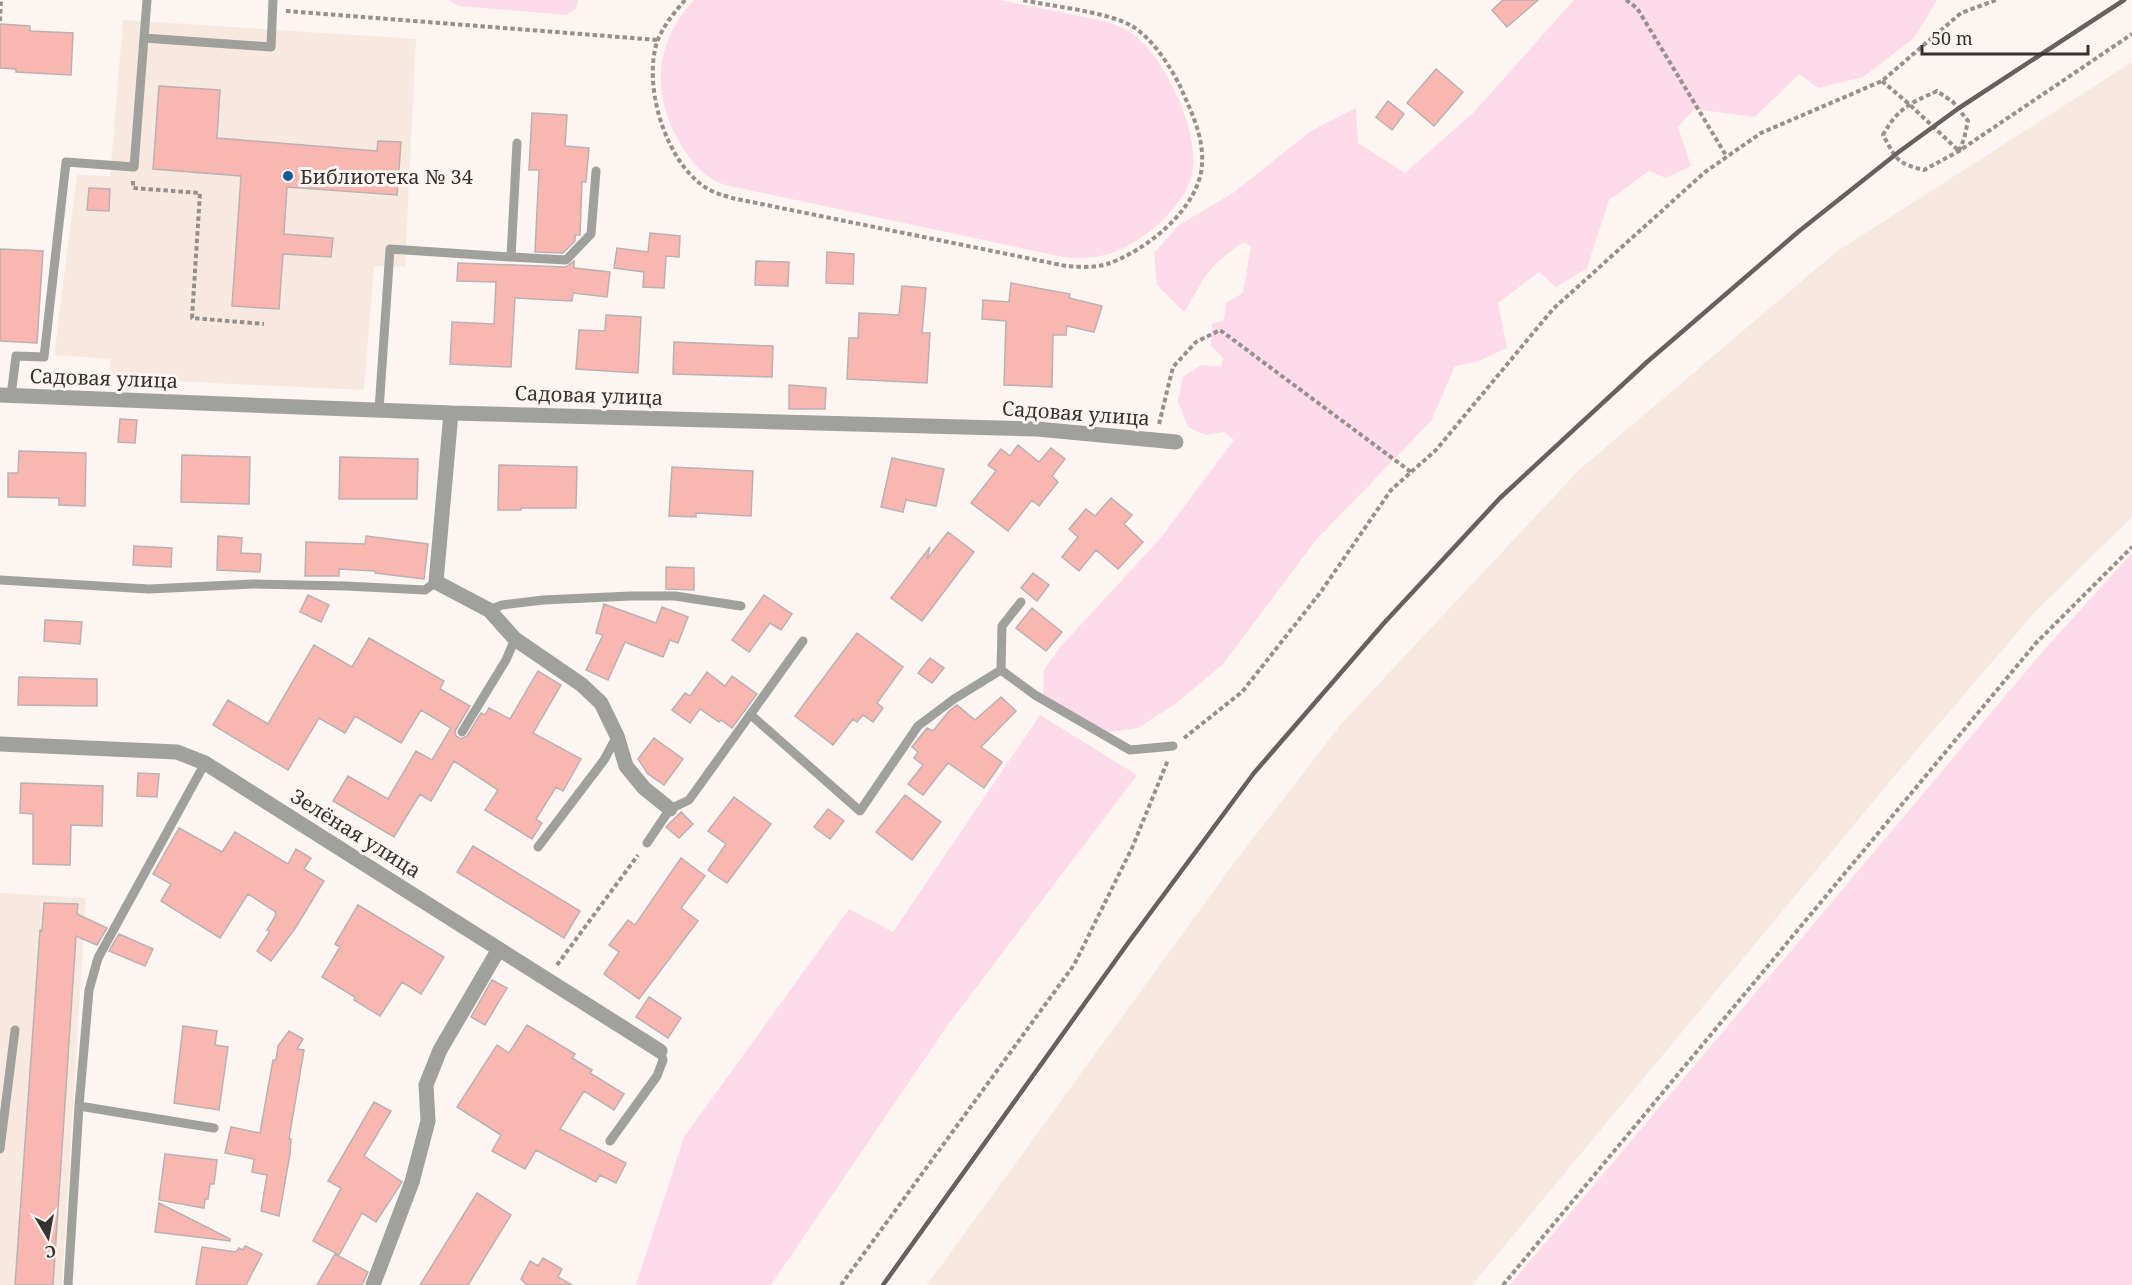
<svg xmlns="http://www.w3.org/2000/svg" width="2132" height="1285" viewBox="0 0 2132 1285" font-family="'Noto Serif',serif">
  <rect width="100%" height="100%" fill="#fcf5f1"/>
  <path fill="#f7e9df" d="M 123,20 L 416,39 L 405,267 L 374,266 L 364,390 L 109,378 L 111,359 L 54,355 L 77,175 L 110,176 Z
    M 2132,62 L 2132,517 L 2035,612 L 1892,779 L 1472,1285 L 927,1285 L 1234,863 L 1342,723 L 1579,470 L 1836,252 Z
    M 0,893 L 86,898 L 62,1285 L 0,1285 Z"/>
  <path fill="#fddbea" d="M 448,0 L 578,0 L 576,9 L 566,15 L 459,6 Z
    M 694,0 L 1000,0 L 1104,21 C 1113,24 1122,27 1130,32 C 1165,56 1201,132 1192,174 C 1184,208 1141,244 1109,254 C 1095,258 1082,258 1068,258 L 725,185 C 702,176 691,162 679,141 C 651,93 655,41 694,0 Z
    M 1574,0 L 1937,0 L 1914,38 L 1863,77 L 1818,88 L 1799,74 L 1755,117 L 1694,109 L 1678,127 L 1691,166 L 1666,178 L 1649,171 L 1609,200 L 1587,268 L 1556,287 L 1539,272 L 1498,303 L 1507,348 L 1476,362 L 1455,366 L 1431,421 L 1316,540 L 1223,664 L 1175,704 L 1138,728 L 1096,734 L 1043,698 L 1044,670 L 1061,646 L 1160,539 L 1234,440 L 1224,432 L 1206,435 L 1188,427 L 1178,401 L 1183,377 L 1201,365 L 1221,367 L 1223,358 L 1211,346 L 1212,324 L 1224,320 L 1226,303 L 1243,293 L 1251,246 L 1243,242 C 1228,253 1215,263 1204,278 C 1197,289 1192,301 1184,312 L 1157,285 L 1154,253 L 1179,225 L 1233,193 L 1311,131 L 1356,108 L 1358,143 L 1405,173 L 1473,113 Z
    M 2132,553 L 2132,1285 L 1510,1285 L 2043,651 Z
    M 1040,715 L 1137,775 L 947,1026 L 771,1285 L 636,1285 L 684,1137 L 849,909 L 893,932 Z"/>
  <path fill="#fab7b2" stroke="#bab1b1" stroke-width="1.5" d="M 1503,0 L 1538,0 L 1507,27 L 1492,10 Z
    M 0,24 L 30,26 L 30,31 L 73,33 L 71,75 L 16,72 L 16,69 L 0,68 Z
    M 1436,69 L 1463,92 L 1434,126 L 1407,103 Z
    M 159,86 L 220,90 L 217,138 L 377,151 L 378,141 L 401,142 L 397,195 L 287,187 L 284,234 L 333,238 L 331,257 L 283,254 L 279,309 L 232,306 L 241,176 L 153,169 Z
    M 1388,101 L 1404,114 L 1392,130 L 1376,117 Z
    M 532,113 L 567,115 L 565,146 L 589,148 L 586,182 L 582,182 L 580,235 L 575,235 L 575,241 L 563,253 L 535,252 L 539,170 L 529,170 Z
    M 89,188 L 110,189 L 109,211 L 87,210 Z
    M 650,233 L 680,236 L 679,257 L 666,256 L 664,288 L 643,287 L 644,272 L 614,268 L 617,248 L 648,252 Z
    M 0,249 L 43,251 L 37,343 L 0,341 Z
    M 827,252 L 854,254 L 853,284 L 826,283 Z
    M 574,261 L 574,268 L 610,272 L 607,297 L 573,293 L 572,301 L 515,298 L 511,367 L 450,364 L 452,322 L 494,324 L 496,282 L 457,281 L 458,263 L 566,267 Z
    M 756,261 L 789,262 L 788,286 L 755,285 Z
    M 1011,283 L 1070,294 L 1069,298 L 1102,306 L 1094,332 L 1067,326 L 1066,335 L 1053,335 L 1052,387 L 1004,385 L 1006,321 L 982,319 L 983,300 L 1009,302 Z
    M 902,286 L 926,288 L 922,333 L 930,333 L 927,383 L 847,379 L 849,338 L 858,338 L 859,313 L 899,315 Z
    M 606,315 L 641,317 L 638,373 L 576,369 L 579,330 L 605,331 Z
    M 674,342 L 773,346 L 772,377 L 673,374 Z
    M 789,385 L 826,388 L 825,409 L 789,409 Z
    M 120,419 L 137,420 L 135,443 L 118,442 Z
    M 1018,445 L 1039,462 L 1051,448 L 1065,459 L 1052,476 L 1058,482 L 1039,506 L 1032,500 L 1008,531 L 971,503 L 996,471 L 988,465 L 1001,449 L 1010,456 Z
    M 19,451 L 86,453 L 85,506 L 59,505 L 59,498 L 8,497 L 8,473 L 18,473 Z
    M 182,455 L 250,457 L 249,504 L 181,502 Z
    M 340,457 L 418,459 L 417,499 L 339,499 Z
    M 892,458 L 944,469 L 936,506 L 906,500 L 903,512 L 881,507 Z
    M 499,465 L 577,467 L 576,508 L 521,508 L 521,510 L 498,510 Z
    M 672,467 L 753,471 L 751,516 L 696,513 L 696,517 L 669,516 Z
    M 1111,498 L 1132,515 L 1124,524 L 1143,542 L 1118,569 L 1096,550 L 1079,571 L 1062,557 L 1078,537 L 1069,529 L 1086,509 L 1095,516 Z
    M 948,532 L 974,552 L 922,621 L 891,598 L 930,547 L 927,559 Z
    M 218,536 L 242,538 L 241,553 L 261,554 L 260,572 L 217,570 Z
    M 366,536 L 428,544 L 424,579 L 375,573 L 375,571 L 339,569 L 339,576 L 305,576 L 306,542 L 365,544 Z
    M 134,546 L 172,548 L 171,567 L 133,565 Z
    M 666,567 L 694,568 L 694,590 L 666,589 Z
    M 1033,573 L 1049,585 L 1037,601 L 1021,588 Z
    M 308,595 L 329,605 L 321,622 L 300,612 Z
    M 764,595 L 792,614 L 781,630 L 770,623 L 749,652 L 732,640 Z
    M 604,604 L 656,623 L 662,607 L 688,617 L 678,643 L 670,640 L 663,657 L 625,642 L 608,680 L 586,670 L 603,635 L 596,633 Z
    M 1032,608 L 1062,632 L 1046,651 L 1016,628 Z
    M 45,620 L 82,622 L 80,644 L 44,641 Z
    M 857,633 L 903,667 L 877,703 L 883,708 L 873,722 L 863,715 L 857,722 L 853,719 L 833,745 L 795,716 Z
    M 369,638 L 444,681 L 440,689 L 470,706 L 455,731 L 456,736 L 461,739 L 467,736 L 481,713 L 485,715 L 489,708 L 510,719 L 538,671 L 561,685 L 533,733 L 581,759 L 563,791 L 556,787 L 536,819 L 542,823 L 532,839 L 485,810 L 498,790 L 454,761 L 431,801 L 420,794 L 394,837 L 333,801 L 348,776 L 388,799 L 416,751 L 432,760 L 451,728 L 421,710 L 401,743 L 355,716 L 345,733 L 319,718 L 288,770 L 213,725 L 228,700 L 268,724 L 314,645 L 352,667 Z
    M 930,658 L 944,668 L 932,683 L 918,673 Z
    M 707,672 L 725,686 L 732,676 L 757,694 L 732,728 L 721,720 L 719,722 L 700,709 L 690,723 L 672,710 L 685,693 L 690,696 Z
    M 19,677 L 97,679 L 97,706 L 18,705 Z
    M 1001,697 L 1016,711 L 981,747 L 1002,762 L 984,788 L 948,763 L 923,795 L 908,784 L 923,765 L 914,758 L 918,752 L 912,747 L 927,728 L 933,731 L 949,711 L 957,705 L 975,720 Z
    M 654,738 L 683,759 L 664,785 L 648,774 L 638,759 Z
    M 138,773 L 159,774 L 157,797 L 137,796 Z
    M 21,783 L 103,786 L 102,826 L 71,825 L 70,865 L 33,864 L 33,814 L 20,813 Z
    M 905,795 L 941,822 L 912,860 L 876,832 Z
    M 734,797 L 771,824 L 727,883 L 708,870 L 726,844 L 708,831 Z
    M 828,809 L 844,821 L 830,839 L 814,827 Z
    M 681,812 L 693,824 L 679,838 L 666,827 Z
    M 179,828 L 222,852 L 235,832 L 288,864 L 296,849 L 311,858 L 304,869 L 324,881 L 296,927 L 271,961 L 257,951 L 270,931 L 267,930 L 276,915 L 275,914 L 276,912 L 248,894 L 220,938 L 161,901 L 171,884 L 153,874 Z
    M 473,846 L 580,911 L 564,938 L 457,872 Z
    M 681,858 L 705,876 L 681,908 L 698,921 L 639,999 L 604,974 L 619,952 L 609,945 L 628,920 L 635,925 Z
    M 44,903 L 78,904 L 77,914 L 107,928 L 97,945 L 76,936 L 53,1285 L 15,1285 L 40,930 L 42,931 Z
    M 358,905 L 444,957 L 421,994 L 402,982 L 380,1016 L 354,1000 L 355,997 L 322,977 L 340,947 L 335,944 Z
    M 119,934 L 153,949 L 145,966 L 109,951 Z
    M 492,980 L 507,988 L 485,1025 L 471,1017 Z
    M 649,997 L 681,1018 L 668,1038 L 636,1017 Z
    M 527,1025 L 575,1054 L 572,1058 L 592,1070 L 590,1073 L 624,1094 L 614,1110 L 584,1091 L 560,1129 L 626,1163 L 616,1183 L 600,1175 L 596,1182 L 536,1150 L 525,1169 L 492,1151 L 501,1135 L 457,1107 L 497,1045 L 509,1053 Z
    M 183,1026 L 217,1031 L 215,1045 L 228,1047 L 219,1110 L 174,1103 Z
    M 289,1031 L 303,1039 L 297,1049 L 304,1050 L 289,1139 L 291,1139 L 290,1154 L 279,1216 L 261,1211 L 267,1175 L 252,1172 L 254,1159 L 225,1153 L 231,1127 L 260,1133 L 273,1060 L 276,1060 L 278,1046 Z
    M 374,1102 L 391,1111 L 364,1156 L 402,1182 L 376,1222 L 362,1213 L 339,1255 L 313,1241 L 341,1188 L 328,1181 Z
    M 165,1154 L 217,1160 L 214,1184 L 210,1184 L 208,1199 L 205,1199 L 204,1208 L 159,1200 Z
    M 477,1193 L 511,1215 L 468,1285 L 420,1285 Z
    M 159,1203 L 230,1239 L 230,1241 L 155,1232 Z
    M 245,1246 L 262,1254 L 246,1285 L 196,1285 L 202,1247 L 236,1252 L 239,1248 L 243,1250 Z
    M 335,1254 L 368,1272 L 362,1285 L 317,1285 Z
    M 543,1258 L 562,1269 L 558,1277 L 572,1285 L 527,1285 L 521,1279 L 530,1261 L 538,1266 Z"/>
  <g fill="none" stroke-linecap="round" stroke-linejoin="round">
    <path stroke="#95908d" stroke-width="4" stroke-dasharray="4.5 3" stroke-linecap="butt" d="M 685,0 C 674,13 663,26 657,42 C 643,86 665,158 702,185 C 711,192 722,195 732,198 L 1066,266 C 1079,267 1094,268 1107,264 C 1146,251 1200,208 1202,164 C 1204,137 1191,111 1180,86 C 1170,66 1152,38 1132,26 C 1108,12 1051,6 1022,0
      M 1626,0 L 1637,8 L 1727,157
      M 286,11 L 658,40
      M 0,21 L 1,0
      M 1882,81 L 1909,104 L 1959,151
      M 1959,151 L 1964,139 L 1968,121 L 1953,102 L 1937,91 C 1909,104 1898,108 1883,135 C 1897,160 1896,163 1924,170 L 1959,151 L 2132,34
      M 133,181 L 133,188 L 200,193 L 192,318 L 264,324
      M 1159,424 L 1173,367 L 1196,342 L 1220,330 L 1411,472
      M 1184,738 L 1242,692 L 1320,593 L 1391,490 L 1436,450 L 1553,309 L 1705,172 L 1761,133 L 1882,81 L 1961,13 L 1996,0
      M 557,965 L 638,855
      M 841,1285 L 1074,965 L 1132,848 L 1168,760
      M 1503,1285 L 2036,643 L 2132,547"/>
    <path stroke="#a0a09d" stroke-width="9" d="M 144,38 L 147,0
      M 511,257 L 566,260 L 591,234 L 596,171
      M 11,396 L 16,356 L 44,357 L 66,162 L 134,167 L 144,38 L 271,47 L 273,0
      M 379,410 L 390,249 L 511,257 L 517,143
      M 0,580 L 149,589 L 253,584 L 346,586 L 425,590 L 436,582
      M 489,610 L 502,605 L 543,600 L 631,596 L 675,596 L 741,606
      M 1001,670 L 1002,626 L 1021,602
      M 751,715 L 860,811 L 918,726 L 954,699 L 1001,670 L 1035,695 L 1130,750 L 1173,746
      M 462,732 L 506,660 L 515,639
      M 205,763 L 98,958 L 89,990 L 79,1106 L 214,1128
      M 647,843 L 670,809 L 689,800 L 803,641
      M 538,847 L 604,760 L 617,736
      M 610,1141 L 657,1076 L 663,1060 L 660,1051
      M 0,1149 L 15,1030
      M 68,1285 L 79,1106"/>
    <path stroke="#a0a09d" stroke-width="15" d="M 0,395 L 451,413 L 1037,429 L 1176,442
      M 451,413 L 436,582 L 489,610 L 515,639 L 582,685 L 601,703 L 617,736 L 626,766 L 644,788 L 670,809
      M 0,744 L 177,752 L 205,763 L 660,1051
      M 373,1285 L 412,1182 L 428,1121 L 426,1085 L 440,1050 L 499,949"/>
    <path stroke="#65615f" stroke-width="4.5" d="M 883,1285 L 1128,943 L 1254,773 L 1384,623 L 1500,498 L 1647,362 L 1798,232 L 1900,151 L 1959,108 L 2124,0"/>
  </g>
  <circle fill="#135d91" stroke="#fcf5f1" stroke-width="2" cx="288" cy="176" r="6"/>
  <g text-anchor="middle" dominant-baseline="central" stroke-width="6" stroke-linejoin="round" paint-order="stroke">
    <g font-size="20" fill="#353230" stroke="#fcf5f1" text-anchor="start">
      <text x="300" y="176">Библиотека № 34</text>
    </g>
    <g font-size="20" fill="#353230" stroke="#fcf5f1">
      <text transform="translate(104 378) rotate(2)">Садовая улица</text>
      <text transform="translate(589 395) rotate(2)">Садовая улица</text>
      <text transform="translate(1076 413) rotate(4)">Садовая улица</text>
      <text transform="translate(356 833) rotate(32)">Зелёная улица</text>
    </g>
  </g>
  <g transform="translate(48 1237) rotate(170)" stroke="#fcf5f1" stroke-width="4.5" paint-order="stroke">
  <path d="M0-4.5L10 22L0 15L-10 22Z" fill="#353230"/>
  <text y="-9" font-size="16" font-weight="bold" text-anchor="middle" fill="#353230">С</text>
  </g>
  <path d="M1922 45v9h166v-9" fill="none" stroke="#353230" stroke-width="3"/>
  <text x="1931" y="45" font-size="18" fill="#353230" stroke="#fcf5f1" stroke-width="4.5" paint-order="stroke">50 m</text>
</svg>
